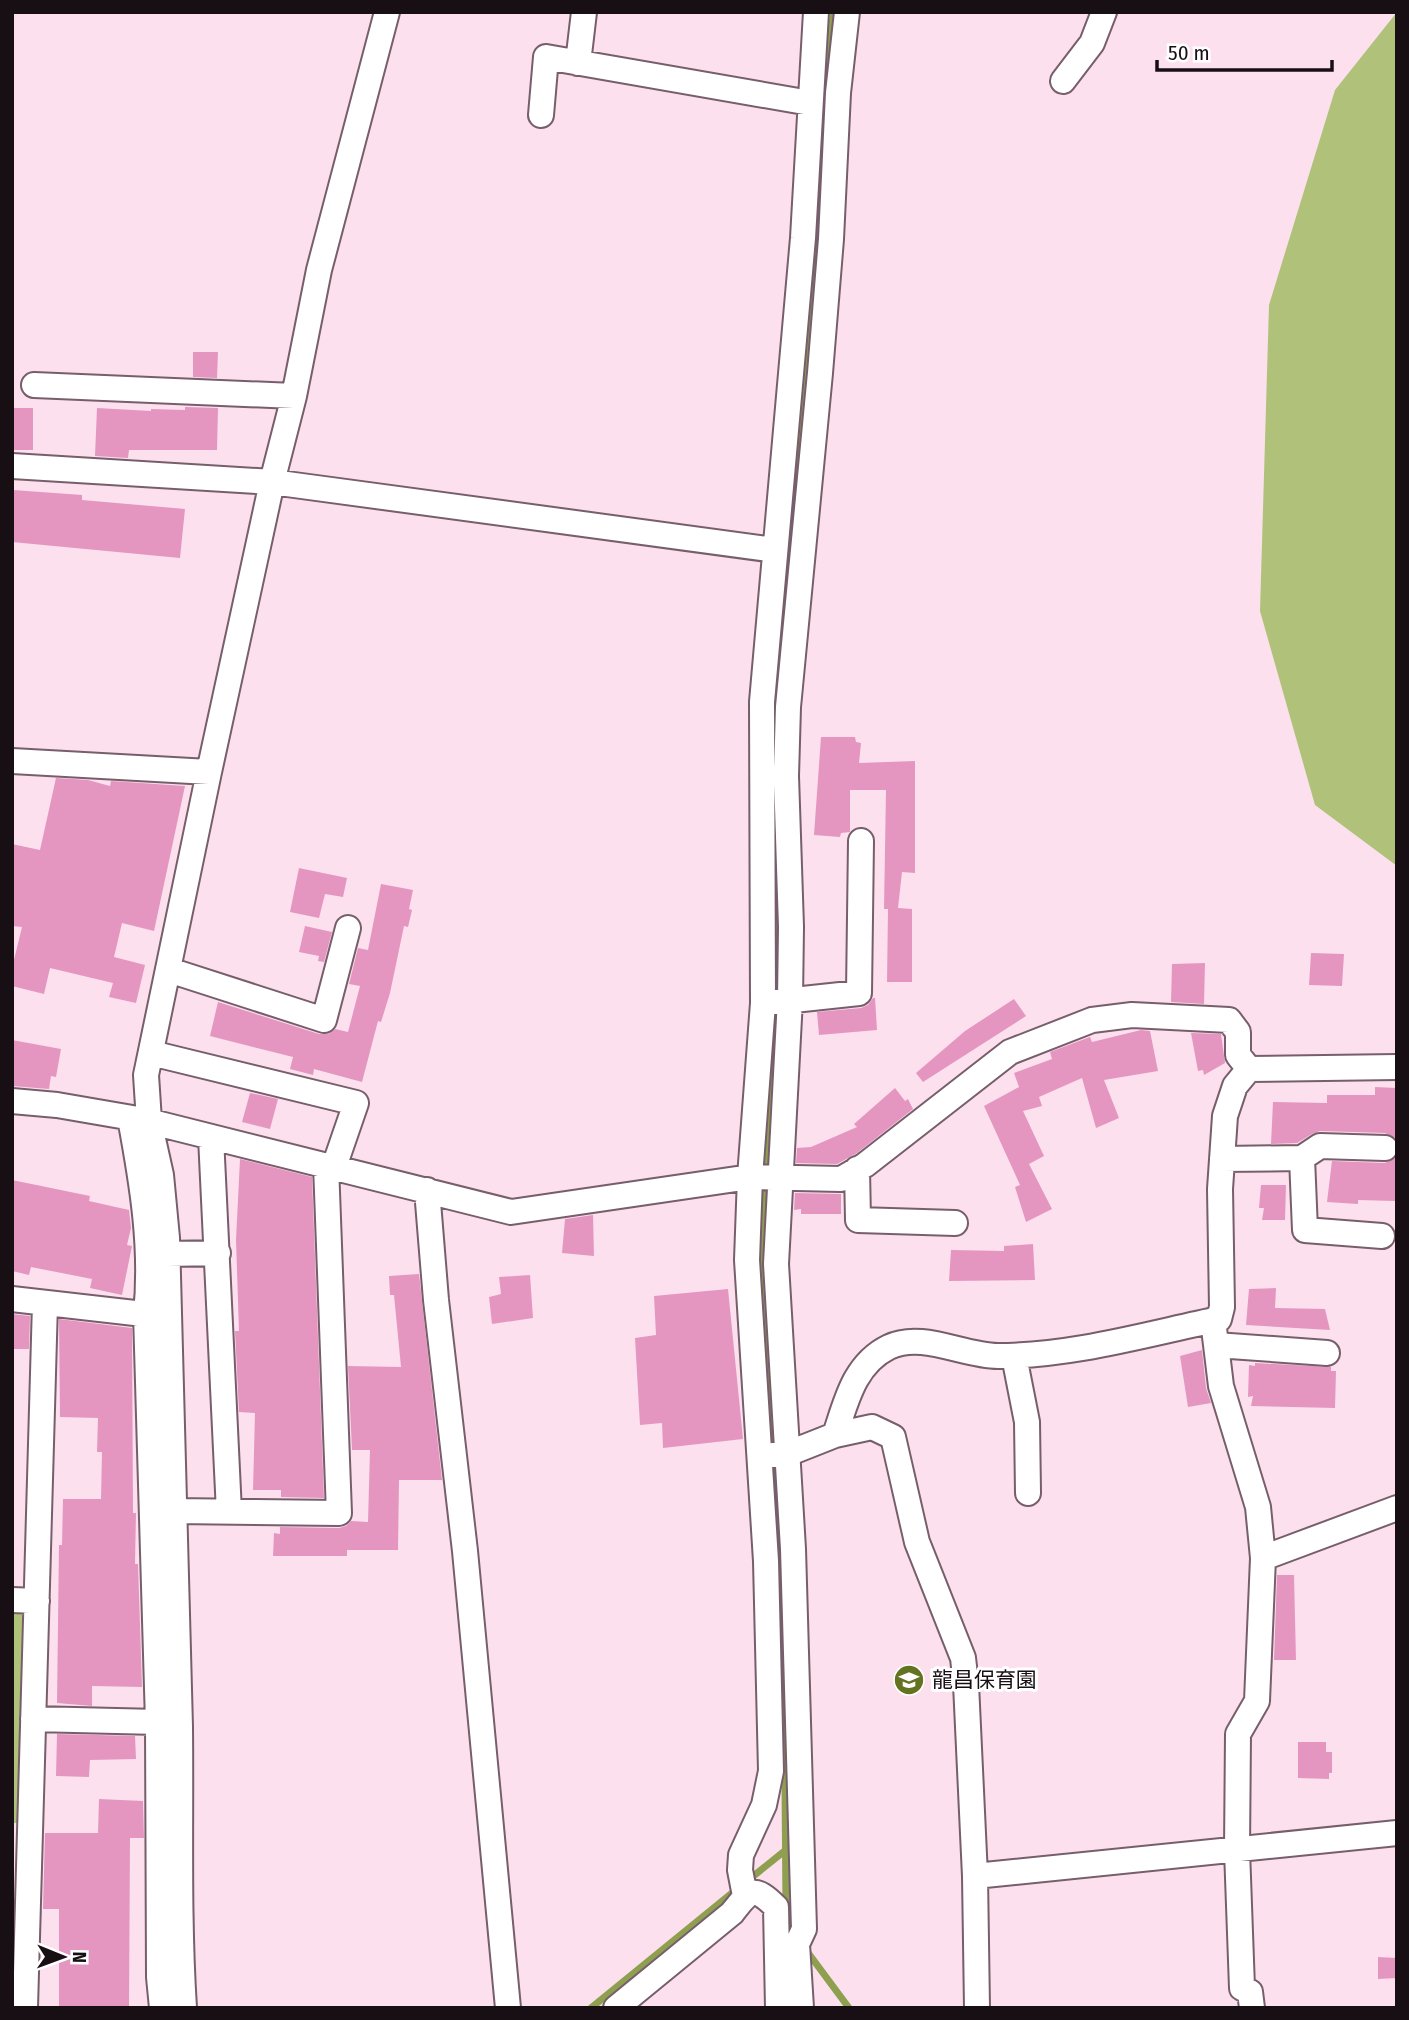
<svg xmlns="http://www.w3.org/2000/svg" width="1409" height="2020" viewBox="0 0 1409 2020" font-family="'Fira Sans Condensed','Noto Sans JP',sans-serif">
  <rect width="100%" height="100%" fill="#fce0ee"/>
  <path fill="#b0c179" d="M 1397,12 L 1397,866 L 1315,805 L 1260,611 L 1269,305 L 1335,90 Z
    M 12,1609 L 26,1609 L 18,1823 L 12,1823 Z"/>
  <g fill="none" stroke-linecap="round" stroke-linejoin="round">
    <path stroke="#8ea04f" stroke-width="7" d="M 816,222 L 829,43 L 834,12
      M 782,640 L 813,258
      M 775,809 L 778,969
      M 775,1448 L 762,1264 L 777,1016
      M 784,1655 L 786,1909
      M 746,1882 L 787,1849
      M 806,1950 L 849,2008
      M 591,2008 L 737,1889"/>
  </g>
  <path fill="#e496c1" d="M 193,352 L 218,352 L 217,378 L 193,377 Z
    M 185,407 L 218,408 L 217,450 L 129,450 L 128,458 L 95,456 L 97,408 L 151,411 L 151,409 L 185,410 Z
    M 12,408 L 33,408 L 33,450 L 12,450 Z
    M 13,490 L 82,495 L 82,500 L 185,509 L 180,558 L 12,542 Z
    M 821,737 L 855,737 L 856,742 L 861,743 L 859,763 L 915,761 L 915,873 L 902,872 L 898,908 L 912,909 L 912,982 L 887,982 L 888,909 L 884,909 L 886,790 L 850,790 L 850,832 L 841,833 L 840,837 L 814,835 Z
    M 56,778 L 88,780 L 110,786 L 111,781 L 185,786 L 154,931 L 122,923 L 114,957 L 145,965 L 136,1003 L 109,997 L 113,983 L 50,968 L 44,994 L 12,986 L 12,968 L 22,927 L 12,926 L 12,844 L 40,850 Z
    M 299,868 L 347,878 L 343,897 L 325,894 L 319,918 L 290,912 Z
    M 381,884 L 413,890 L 409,909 L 412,910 L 408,927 L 404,926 L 390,993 L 381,1022 L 378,1021 L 362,1082 L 314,1069 L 313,1075 L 290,1069 L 293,1057 L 210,1036 L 218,1002 L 319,1034 L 328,1034 L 335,1029 L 348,1032 L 360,986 L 349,984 L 358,948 L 368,950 Z
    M 305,926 L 332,932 L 324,962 L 318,961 L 319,956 L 299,952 Z
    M 1311,953 L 1344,954 L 1342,986 L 1309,985 Z
    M 1205,963 L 1204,1004 L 1171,1002 L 1172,964 Z
    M 873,998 L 875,998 L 877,1030 L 819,1035 L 817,1012 L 861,1008 L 868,1005 Z
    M 1014,999 L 1026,1016 L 923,1082 L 916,1073 L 965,1031 Z
    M 1141,1030 L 1150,1031 L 1158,1071 L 1104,1080 L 1119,1118 L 1096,1128 L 1082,1078 L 1039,1097 L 1042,1106 L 1023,1111 L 1044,1156 L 1029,1164 L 1052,1209 L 1026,1222 L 1015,1187 L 1020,1185 L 984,1106 L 1019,1087 L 1014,1073 L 1052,1059 L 1050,1052 L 1090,1037 L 1092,1042 Z
    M 1191,1033 L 1221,1034 L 1225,1063 L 1204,1075 L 1203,1070 L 1198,1071 Z
    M 12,1040 L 61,1049 L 56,1077 L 51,1076 L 49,1089 L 12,1086 Z
    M 1375,1087 L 1397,1088 L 1397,1139 L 1385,1133 L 1320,1131 L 1312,1134 L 1297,1143 L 1271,1144 L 1273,1102 L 1327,1103 L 1327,1095 L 1375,1095 Z
    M 895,1088 L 905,1101 L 908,1099 L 913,1109 L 857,1153 L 837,1164 L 796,1163 L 797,1148 L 811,1147 L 857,1127 L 854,1124 Z
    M 250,1093 L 278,1099 L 270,1129 L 242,1122 Z
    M 1397,1157 L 1395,1201 L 1358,1200 L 1358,1204 L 1327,1202 L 1332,1161 L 1385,1163 Z
    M 240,1159 L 312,1177 L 324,1498 L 281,1497 L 281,1490 L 253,1490 L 255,1413 L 239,1412 L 235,1331 L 239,1331 L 236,1240 Z
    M 12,1180 L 90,1196 L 89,1201 L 129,1210 L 131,1228 L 127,1245 L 132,1246 L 122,1295 L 90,1288 L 92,1279 L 31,1267 L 29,1275 L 12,1271 Z
    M 1261,1185 L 1286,1185 L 1285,1220 L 1262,1220 L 1264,1208 L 1259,1208 Z
    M 795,1193 L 841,1194 L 841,1214 L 801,1214 L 801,1209 L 794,1210 Z
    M 593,1215 L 594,1256 L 562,1253 L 565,1219 Z
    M 1033,1244 L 1035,1280 L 949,1281 L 951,1250 L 1004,1251 L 1004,1246 Z
    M 419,1274 L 442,1480 L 399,1480 L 398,1550 L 347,1550 L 347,1556 L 273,1556 L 274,1533 L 280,1534 L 280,1527 L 339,1528 L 346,1526 L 351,1521 L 368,1522 L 370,1450 L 352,1450 L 348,1366 L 401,1367 L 394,1295 L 390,1295 L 389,1276 Z
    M 530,1275 L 533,1318 L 492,1324 L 489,1297 L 501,1294 L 499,1277 Z
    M 1276,1288 L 1275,1308 L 1325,1309 L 1330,1330 L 1246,1325 L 1249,1289 Z
    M 728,1289 L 743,1439 L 663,1448 L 662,1423 L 640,1425 L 635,1338 L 656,1335 L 654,1296 Z
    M 12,1314 L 30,1316 L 29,1349 L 12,1349 Z
    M 59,1319 L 132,1328 L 133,1513 L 136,1513 L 135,1564 L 138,1564 L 142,1687 L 92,1686 L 92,1706 L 57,1703 L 59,1545 L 62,1545 L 63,1499 L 101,1499 L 102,1452 L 97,1452 L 98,1418 L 60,1417 Z
    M 1202,1350 L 1206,1388 L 1211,1403 L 1188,1407 L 1180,1356 Z
    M 1255,1363 L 1331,1367 L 1331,1371 L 1336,1371 L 1335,1408 L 1251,1406 L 1253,1396 L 1248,1397 L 1249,1365 L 1255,1366 Z
    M 1277,1575 L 1294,1575 L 1296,1660 L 1274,1660 Z
    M 57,1734 L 135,1736 L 136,1759 L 90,1760 L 89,1777 L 56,1776 Z
    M 1298,1742 L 1326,1742 L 1326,1752 L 1332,1752 L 1332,1773 L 1329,1773 L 1329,1779 L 1298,1778 Z
    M 99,1799 L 143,1801 L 144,1838 L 130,1838 L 129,2008 L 59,2008 L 59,1909 L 43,1909 L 45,1833 L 98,1833 Z
    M 1378,1957 L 1397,1958 L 1397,1978 L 1378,1979 Z"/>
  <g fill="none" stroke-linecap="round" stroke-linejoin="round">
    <g stroke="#775e6b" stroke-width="28">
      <path id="street" d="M 578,63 L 584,12
        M 1063,81 L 1092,43 L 1104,12
        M 541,115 L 546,57 L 810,103
        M 34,385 L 294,396
        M 12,466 L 272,482 L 775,550
        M 12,761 L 209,772
        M 169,970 L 324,1020 L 348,928
        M 775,1002 L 859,993 L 861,841
        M 151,1053 L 356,1103 L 334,1167
        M 12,1101 L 57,1105 L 144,1120 L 511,1212 L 750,1177 L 841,1179 L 865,1165 L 1010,1052 L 1092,1020 L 1132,1015 L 1229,1020 L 1238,1032 L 1238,1055 L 1249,1069 L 1397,1067
        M 130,1118 C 142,1182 153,1248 146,1314 L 158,1722 L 159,1977 L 162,2008
        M 211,1137 L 229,1512
        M 1302,1158 L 1320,1146 L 1385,1148
        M 1222,1159 L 1302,1158 L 1305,1230 L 1382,1236
        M 857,1169 L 858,1220 L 955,1223
        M 427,1190 L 436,1300 L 465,1551 L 508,2008
        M 167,1254 L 218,1253
        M 12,1299 L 161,1316
        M 1213,1320 L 1221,1386 L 1258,1507 L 1263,1558
        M 1216,1345 L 1327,1353
        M 1014,1356 L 1027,1422 L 1028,1493
        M 835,1435 C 846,1402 854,1364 889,1347 C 922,1331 963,1356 998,1356 C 1072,1356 1147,1334 1219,1319 L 1222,1307 L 1220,1189 L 1225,1116 L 1235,1086 L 1249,1069
        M 773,1455 L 787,1454 L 835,1435 L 872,1427 L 893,1437 L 917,1542 L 963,1658 L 966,1684 L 975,1876 L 977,2008
        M 174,1511 L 339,1513 L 326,1165
        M 12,1600 L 37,1601
        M 33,1719 L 158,1722
        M 975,1876 L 1397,1833
        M 745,1896 L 740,1870 L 741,1855 L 764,1805 L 771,1771 L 766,1561 L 747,1260 L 750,1177 L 763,1003 L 762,702 L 803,238 L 816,12
        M 25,2008 L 45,1303
        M 184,2008 C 178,1914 181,1820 180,1727 C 177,1564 172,1401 167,1238 L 161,1175 L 149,1121 L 146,1075 L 209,772 L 272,482 L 294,396 L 319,270 L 387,12
        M 616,2008 L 732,1913 C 750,1890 754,1885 776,1907 L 778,2008
        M 801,2008 L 797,1944 L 804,1929 L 793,1549 L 776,1264 L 790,999 L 791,927 L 786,776 L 788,707 L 820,373 L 831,239 L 838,93 L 847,12
        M 1252,2008 L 1250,1992 L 1242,1988 L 1237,1850 L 1238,1734 L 1257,1701 L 1263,1558 L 1397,1508"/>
    </g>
    <use href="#street" stroke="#fff" stroke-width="24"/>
  </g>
  <defs>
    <g id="school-disc" transform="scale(1.575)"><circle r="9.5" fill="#637320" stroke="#fff"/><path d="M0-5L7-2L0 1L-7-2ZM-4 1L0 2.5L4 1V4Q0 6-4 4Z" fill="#fff"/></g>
  </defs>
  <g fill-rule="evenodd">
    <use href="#school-disc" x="909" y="1680"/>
  </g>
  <g text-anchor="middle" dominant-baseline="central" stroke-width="6" stroke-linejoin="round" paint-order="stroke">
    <g font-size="21" fill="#180f14" stroke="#fff" text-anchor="start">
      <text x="932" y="1680">龍昌保育園</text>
    </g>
  </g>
  <rect width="1409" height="2020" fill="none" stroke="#180f14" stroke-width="28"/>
  <g transform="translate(63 1957) rotate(91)" stroke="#ffffff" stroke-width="5" paint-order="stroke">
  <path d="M0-5L12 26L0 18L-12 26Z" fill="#180f14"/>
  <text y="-10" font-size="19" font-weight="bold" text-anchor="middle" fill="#180f14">N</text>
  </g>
  <path d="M1157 60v10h175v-10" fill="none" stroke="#180f14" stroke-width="3.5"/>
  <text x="1168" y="60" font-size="21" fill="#180f14" stroke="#ffffff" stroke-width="5" paint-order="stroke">50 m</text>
</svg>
